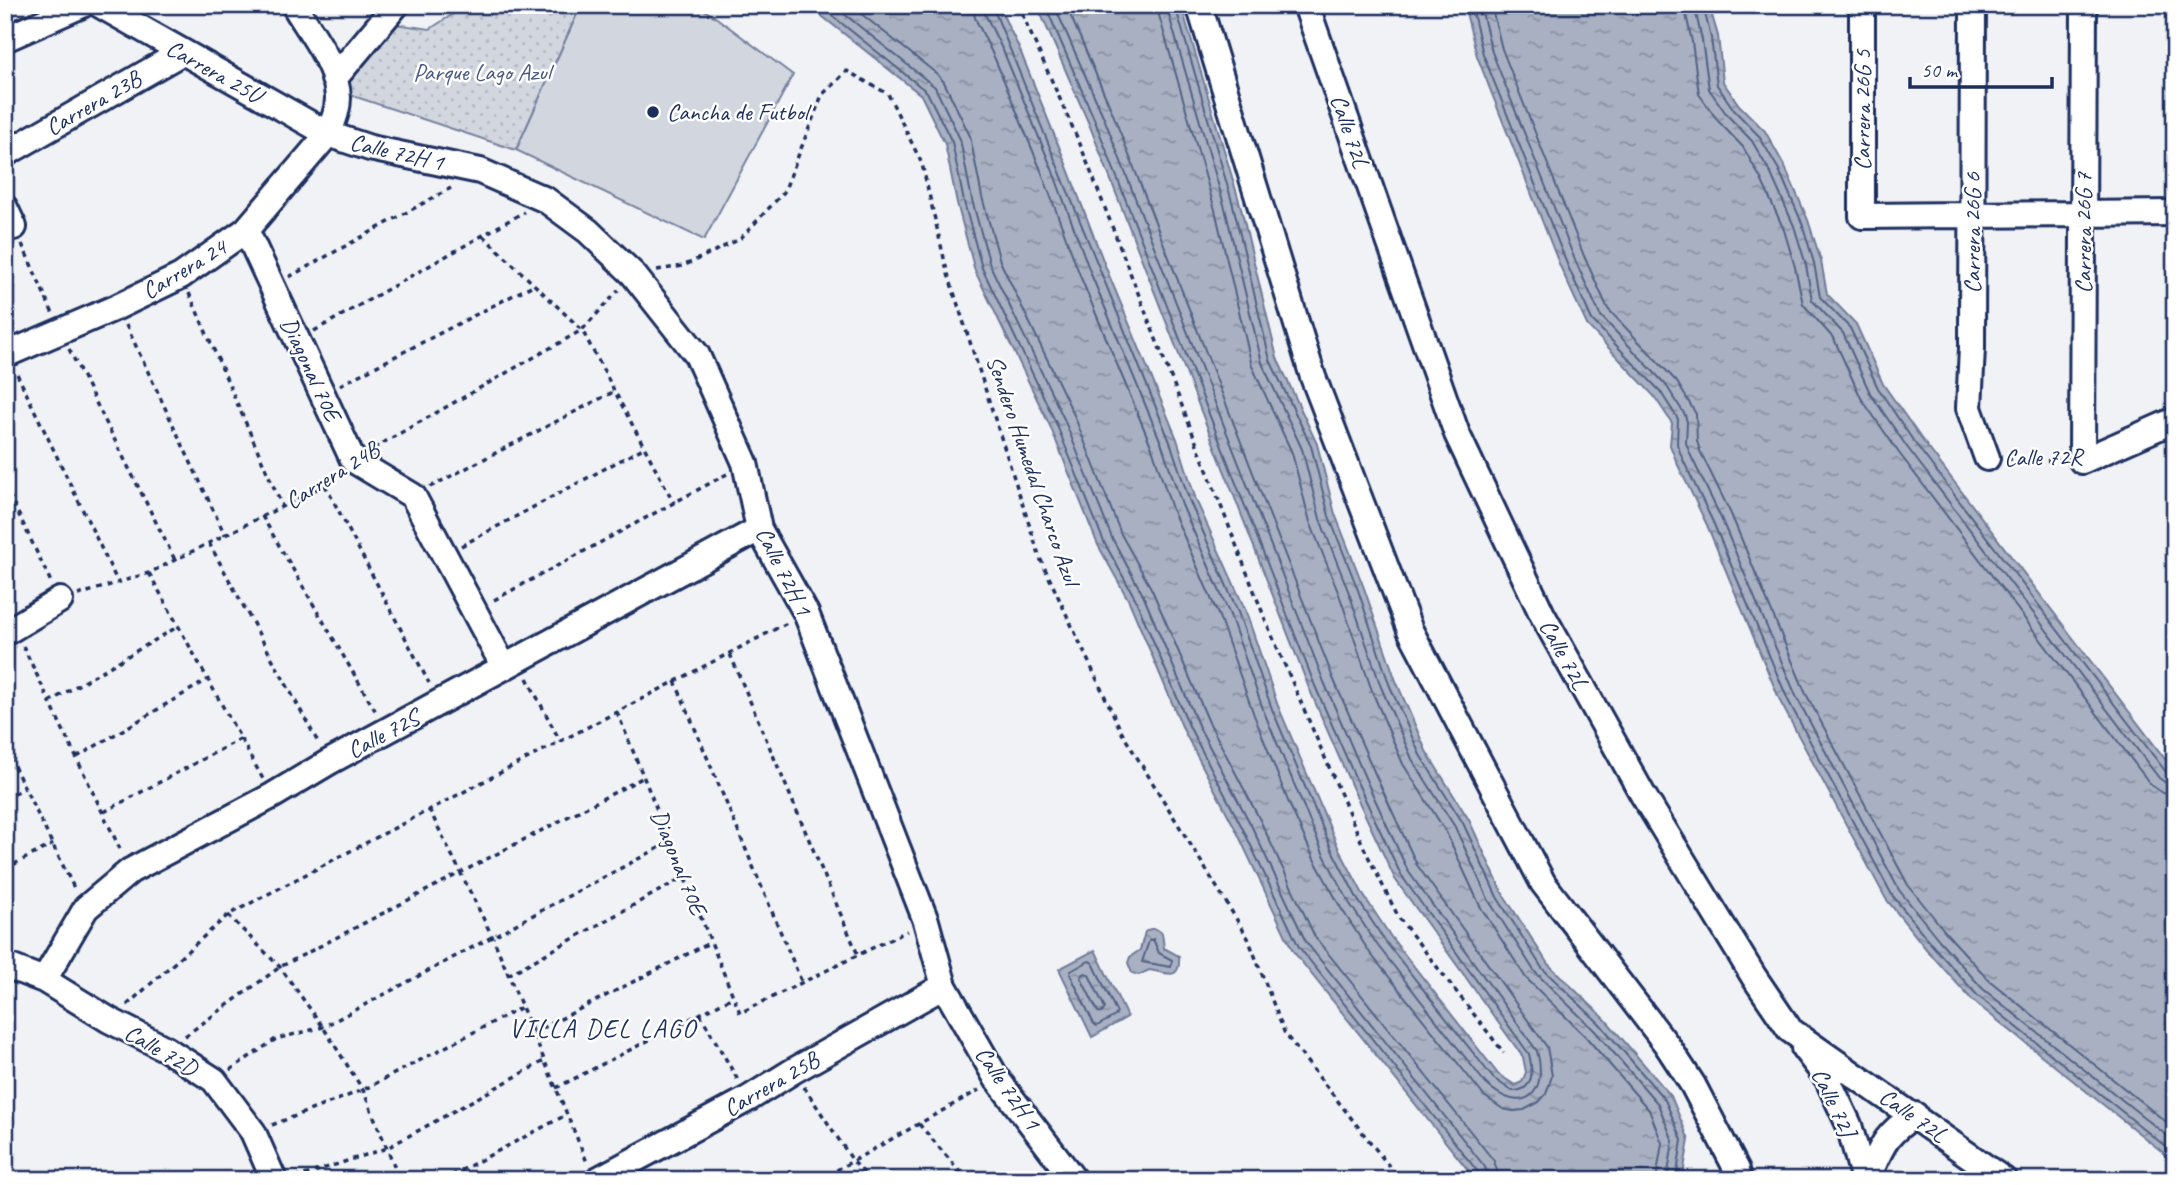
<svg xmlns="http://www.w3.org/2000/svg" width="2180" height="1185" viewBox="0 0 2180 1185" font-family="Caveat,sans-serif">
  <defs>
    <pattern id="park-dots" width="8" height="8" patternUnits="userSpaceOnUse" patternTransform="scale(1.75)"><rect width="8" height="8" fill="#d2d6df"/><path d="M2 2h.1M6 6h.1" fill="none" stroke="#b4b8c2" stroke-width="1.8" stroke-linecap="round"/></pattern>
    <pattern id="water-ripples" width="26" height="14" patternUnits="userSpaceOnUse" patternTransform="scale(1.75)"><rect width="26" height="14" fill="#a8b0c2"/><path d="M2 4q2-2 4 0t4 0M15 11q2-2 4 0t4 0" fill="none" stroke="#8890a1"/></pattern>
  </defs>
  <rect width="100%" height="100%" fill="#f1f2f5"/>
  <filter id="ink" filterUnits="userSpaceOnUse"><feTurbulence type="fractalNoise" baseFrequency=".0143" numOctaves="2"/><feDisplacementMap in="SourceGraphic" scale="14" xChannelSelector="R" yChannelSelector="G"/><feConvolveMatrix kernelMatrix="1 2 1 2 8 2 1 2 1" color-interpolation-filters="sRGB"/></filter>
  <g filter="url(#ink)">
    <path fill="#d2d6df" stroke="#76829e" stroke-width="2" d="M 581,5 L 696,5 L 714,16 L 793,75 L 704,240 L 516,150 Z"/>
    <path fill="url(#park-dots)" stroke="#76829e" stroke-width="2" d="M 467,5 L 581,5 L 516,150 L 341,92 L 388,23 L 430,29 Z"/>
    <path fill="url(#water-ripples)" stroke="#707c9a" stroke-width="2" d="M 808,5 L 998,5 L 1019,48 L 1066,164 L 1106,268 L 1177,439 L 1196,500 L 1245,609 L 1278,706 L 1338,847 L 1364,896 L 1391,937 L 1498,1074 L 1515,1085 L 1522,1082 L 1526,1072 L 1523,1057 L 1395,879 L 1352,787 L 1309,688 L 1089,124 L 1037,5 L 1181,5 L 1240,204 L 1277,358 L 1317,444 L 1335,514 L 1364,588 L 1396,681 L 1426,751 L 1469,820 L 1503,894 L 1548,964 L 1605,1019 L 1671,1096 L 1689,1140 L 1682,1180 L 1476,1180 L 1293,951 L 1237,832 L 1184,731 L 1129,601 L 1098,545 L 1050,426 L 975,271 L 957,203 L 945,144 L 921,95 Z
      M 1464,5 L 1709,5 L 1718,36 L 1723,82 L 1739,105 L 1765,131 L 1785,167 L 1808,220 L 1821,261 L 1827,294 L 1856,324 L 1883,384 L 1920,437 L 2175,772 L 2175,1162 L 1972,1000 L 1927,950 L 1886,899 L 1781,703 L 1707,525 L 1677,463 L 1670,445 L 1672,423 L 1654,396 L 1587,325 L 1560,266 L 1477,56 Z
      M 1150,929 L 1156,929 L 1162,933 L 1164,948 L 1179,956 C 1181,983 1165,972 1149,970 L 1139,975 L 1132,973 L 1128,963 L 1130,957 L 1140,950 L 1145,932 Z
      M 1095,950 L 1127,1017 L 1092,1037 L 1059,969 Z"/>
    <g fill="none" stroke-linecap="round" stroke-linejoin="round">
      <path stroke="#536386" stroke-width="2" d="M 819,5 L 927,92 L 952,142 L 964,202 L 982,268 L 1056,423 L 1104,542 L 1135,598 L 1190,728 L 1243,829 L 1299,947 L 1478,1172 L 1480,1180
        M 833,5 L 935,87 L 960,139 L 972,200 L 990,265 L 1064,419 L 1112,538 L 1143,595 L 1198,725 L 1251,825 L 1306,942 L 1485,1167 L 1489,1180
        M 850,5 L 937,74 L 944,82 L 970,136 L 982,197 L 1000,261 L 1074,415 L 1121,534 L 1152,590 L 1208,720 L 1260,820 L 1315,937 L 1494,1161 L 1500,1180
        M 973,5 L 975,18 L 995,59 L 1042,173 L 1081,278 L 1152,448 L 1172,509 L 1220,619 L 1254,715 L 1288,801 L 1314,859 L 1341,908 L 1370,953 L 1484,1096 L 1503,1109 L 1513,1111 L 1524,1110 L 1539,1102 L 1546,1094 L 1552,1076 L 1547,1047 L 1417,865 L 1376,776 L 1333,678 L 1113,114 L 1066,5
        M 984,5 L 985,14 L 1005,55 L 1052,169 L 1091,274 L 1162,445 L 1182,505 L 1230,615 L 1264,712 L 1323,853 L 1350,904 L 1378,946 L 1486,1084 C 1522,1116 1549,1096 1537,1051 L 1408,871 L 1366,780 L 1324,682 L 1104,118 L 1054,5
        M 992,5 L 1170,442 L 1190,502 L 1238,612 L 1272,709 L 1332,850 L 1358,900 L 1385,941 L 1493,1078 L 1512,1091 C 1535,1091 1533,1071 1529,1054 L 1401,875 L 1358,784 L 1315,686 L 1095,121 L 1045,5
        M 1156,5 L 1215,210 L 1252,366 L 1292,453 L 1310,522 L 1340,597 L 1372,691 L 1403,764 L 1446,832 L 1480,906 L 1526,978 L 1586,1037 L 1649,1110 L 1662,1143 L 1656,1180
        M 1166,5 L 1225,208 L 1262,363 L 1302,449 L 1320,519 L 1349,593 L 1381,687 L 1412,759 L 1455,827 L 1489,901 L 1535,972 L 1594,1030 L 1658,1104 L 1673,1141 L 1667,1180
        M 1175,5 L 1233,205 L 1270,360 L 1311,446 L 1329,516 L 1358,590 L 1389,684 L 1420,755 L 1463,823 L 1497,897 L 1542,968 L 1600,1024 L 1665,1100 L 1682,1140 L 1676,1180
        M 1471,5 L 1483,54 L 1567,264 L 1592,320 L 1660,391 L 1678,419 L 1677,444 L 1683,460 L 1713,522 L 1788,700 L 1892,895 L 1933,946 L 1977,995 L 2175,1154
        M 1480,5 L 1492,52 L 1575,260 L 1600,315 L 1666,385 L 1685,415 L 1687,422 L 1686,443 L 1691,456 L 1721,518 L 1796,696 L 1899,890 L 1939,940 L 1983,989 L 2175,1142
        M 1491,5 L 1502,49 L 1584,256 L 1608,309 L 1677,382 L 1696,414 L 1697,441 L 1700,451 L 1731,514 L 1805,692 L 1908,885 L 1947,934 L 1990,981 L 2175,1129
        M 1684,5 L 1692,42 L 1699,94 L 1718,121 L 1743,147 L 1761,179 L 1784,230 L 1795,267 L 1803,304 L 1834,339 L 1861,398 L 1899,453 L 2151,785 L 2162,793 L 2175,795
        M 1694,5 L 1702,40 L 1709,89 L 1727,115 L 1752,141 L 1771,174 L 1794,226 L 1806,265 L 1812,300 L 1843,333 L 1870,393 L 1907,447 L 2159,778 L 2166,783 L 2175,784
        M 1703,5 L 1711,38 L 1717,85 L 1734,110 L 1759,136 L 1779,170 L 1802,223 L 1814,263 L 1820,297 L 1850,328 L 1878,388 L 1914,442 L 2166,772 L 2175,775
        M 1153,939 L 1159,953 L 1172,960 L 1171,967 L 1142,962 L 1149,941 Z
        M 1089,961 L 1093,963 L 1117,1013 L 1115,1016 L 1097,1026 L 1094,1024 L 1070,974 L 1071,971 Z
        M 1086,973 L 1089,975 L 1105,1008 L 1102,1013 L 1098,1012 L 1081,978 L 1082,975 Z"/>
      <g stroke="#1b2f5e" stroke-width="30">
        <path id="minor" d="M 100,5 L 328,134 L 370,148 L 480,171 L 546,200 L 588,231 L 633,274 L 697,355 L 745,463 L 759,529 L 806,613 L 926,921 L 944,986 L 997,1079 L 1074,1180
          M 1199,5 L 1313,377 L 1410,630 L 1543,883 L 1667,1045 L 1693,1085 L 1737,1170 L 1739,1180
          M 1306,5 L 1457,434 L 1542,614 L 1643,795 L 1754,977 L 1790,1030 L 2004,1180
          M 1862,5 L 1862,216 L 2175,213
          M 1973,5 L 1972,348 L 1969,408 L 1987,458
          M 2084,5 L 2082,461 L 2175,420
          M 5,39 L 82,5
          M 334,79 L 396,5
          M 5,154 L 181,53
          M 5,208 L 14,227
          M 246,230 L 353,460 L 413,496 L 504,667
          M 5,355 L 117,307 L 181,276 L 246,230 L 328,134 C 333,123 338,111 338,98 C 337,65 310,32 294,5
          M 5,633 L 60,600
          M 5,965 L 44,980 L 109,1020 L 166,1049 L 214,1080 L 253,1132 L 274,1180
          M 44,980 L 86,908 L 130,871 L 272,796 L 329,762 L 759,529
          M 1804,1048 L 1827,1078 L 1849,1125 L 1864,1180
          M 597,1180 L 748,1099 L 793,1071 L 944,986
          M 1867,1180 C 1882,1146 1883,1136 1915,1115"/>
      </g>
      <path stroke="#1b2f5e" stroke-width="3.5" stroke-dasharray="5 5" stroke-linecap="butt" d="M 1018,5 L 1080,144 L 1267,624 L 1365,850 L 1399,918 L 1504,1053
        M 483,236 L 582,330 L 674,503
        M 22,244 L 53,314
        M 657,270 L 683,266 L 740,239 L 784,192 L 822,95 L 847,71 L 888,94 L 922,164 L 947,271 L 1040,558 L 1122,733 L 1248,938 L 1285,1034 L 1400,1180
        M 289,277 L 451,188
        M 189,293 L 282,506
        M 126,325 L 225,535
        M 314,331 L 524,212
        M 69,349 L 175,560
        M 17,374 L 118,583
        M 340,385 L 535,284
        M 374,448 L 582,330 L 619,290
        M 2007,459 L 2062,461
        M 325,485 L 429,683
        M 5,486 L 51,582
        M 430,487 L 615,391
        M 262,516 L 376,712
        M 209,543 L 319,744
        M 461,546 L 645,447
        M 149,573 L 263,779
        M 78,595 L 149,573 L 325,485 L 339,472
        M 494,600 L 727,474
        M 23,646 L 121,851
        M 730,654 L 858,955
        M 527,678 L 560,741
        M 675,681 L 802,983
        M 49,702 L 179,626
        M 617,712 L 740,1013 L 907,931
        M 5,748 L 75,890
        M 77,757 L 209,679
        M 5,798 L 25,788
        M 429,809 L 493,938 L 587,1162
        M 104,812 L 242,738
        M 5,869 L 53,844
        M 228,915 L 280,967 L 323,1027 L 363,1090 L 400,1180
        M 508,975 L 684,877
        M 127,1005 L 228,915 L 787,623
        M 700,1014 L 739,1082
        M 533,1033 L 711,942
        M 185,1036 L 280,967 L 644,777
        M 230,1070 L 276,1039 L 323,1027 L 670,842
        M 804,1087 L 853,1161 L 870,1180
        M 556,1088 L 733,997
        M 919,1124 L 967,1180
        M 272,1125 L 363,1090 L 522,1007
        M 295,1178 L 387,1148 L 544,1061
        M 443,1180 L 566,1115
        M 819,1180 L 979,1090"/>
      <use href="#minor" stroke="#fff" stroke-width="24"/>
    </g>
  </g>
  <circle fill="#1b2f5e" stroke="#fff" stroke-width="2.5" cx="653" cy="112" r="7"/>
  <g text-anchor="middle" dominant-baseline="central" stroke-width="5" stroke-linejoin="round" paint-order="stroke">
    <g font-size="24" fill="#1b2f5e" stroke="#fff">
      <text transform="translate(214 71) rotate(29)">Carrera 25U</text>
      <text transform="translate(93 103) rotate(-30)">Carrera 23B</text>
      <text transform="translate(1862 110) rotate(-90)">Carrera 26G 5</text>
      <text transform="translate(1350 131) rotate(71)">Calle 72L</text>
      <text transform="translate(397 152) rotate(13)">Calle 72H 1</text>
      <text transform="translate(1972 233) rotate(-90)">Carrera 26G 6</text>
      <text transform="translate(2083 233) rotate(-90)">Carrera 26G 7</text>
      <text transform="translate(184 269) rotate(-31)">Carrera 24</text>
      <text transform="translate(311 369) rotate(65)">Diagonal 70E</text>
      <text transform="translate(2043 457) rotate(-1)">Calle 72R</text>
      <text transform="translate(1033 470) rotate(71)">Sendero Humedal Charco Azul</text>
      <text transform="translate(332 475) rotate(-32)">Carrera 24B</text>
      <text transform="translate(784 571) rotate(63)">Calle 72H 1</text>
      <text transform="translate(1564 654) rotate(61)">Calle 72L</text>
      <text transform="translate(383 734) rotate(-28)">Calle 72S</text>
      <text transform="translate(679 862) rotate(68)">Diagonal 70E</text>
      <text transform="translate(161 1050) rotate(30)">Calle 72D</text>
      <text transform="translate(771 1084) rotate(-30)">Carrera 25B</text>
      <text transform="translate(1008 1088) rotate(55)">Calle 72H 1</text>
      <text transform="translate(1834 1102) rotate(64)">Calle 72J</text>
      <text transform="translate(1913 1115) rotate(35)">Calle 72L</text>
    </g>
    <g font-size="24" fill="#49597e" stroke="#fff">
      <text x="482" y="72">Parque Lago Azul</text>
    </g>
    <g font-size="24" fill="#1b2f5e" stroke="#fff" text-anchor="start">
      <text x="667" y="112">Cancha de Futbol</text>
    </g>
    <g font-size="26" letter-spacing="2" fill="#1b2f5e" stroke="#fff">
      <text x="603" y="1028">VILLA DEL LAGO</text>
    </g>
  </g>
  <rect width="2180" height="1185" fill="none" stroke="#fff" stroke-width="28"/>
  <rect x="14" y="14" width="2152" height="1157" fill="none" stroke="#1b2f5e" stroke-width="2.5" filter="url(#ink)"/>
  <path d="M1910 77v10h142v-10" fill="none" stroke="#1b2f5e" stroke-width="3.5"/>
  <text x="1921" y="77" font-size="21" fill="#1b2f5e" stroke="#ffffff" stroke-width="5" paint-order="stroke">50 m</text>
</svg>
